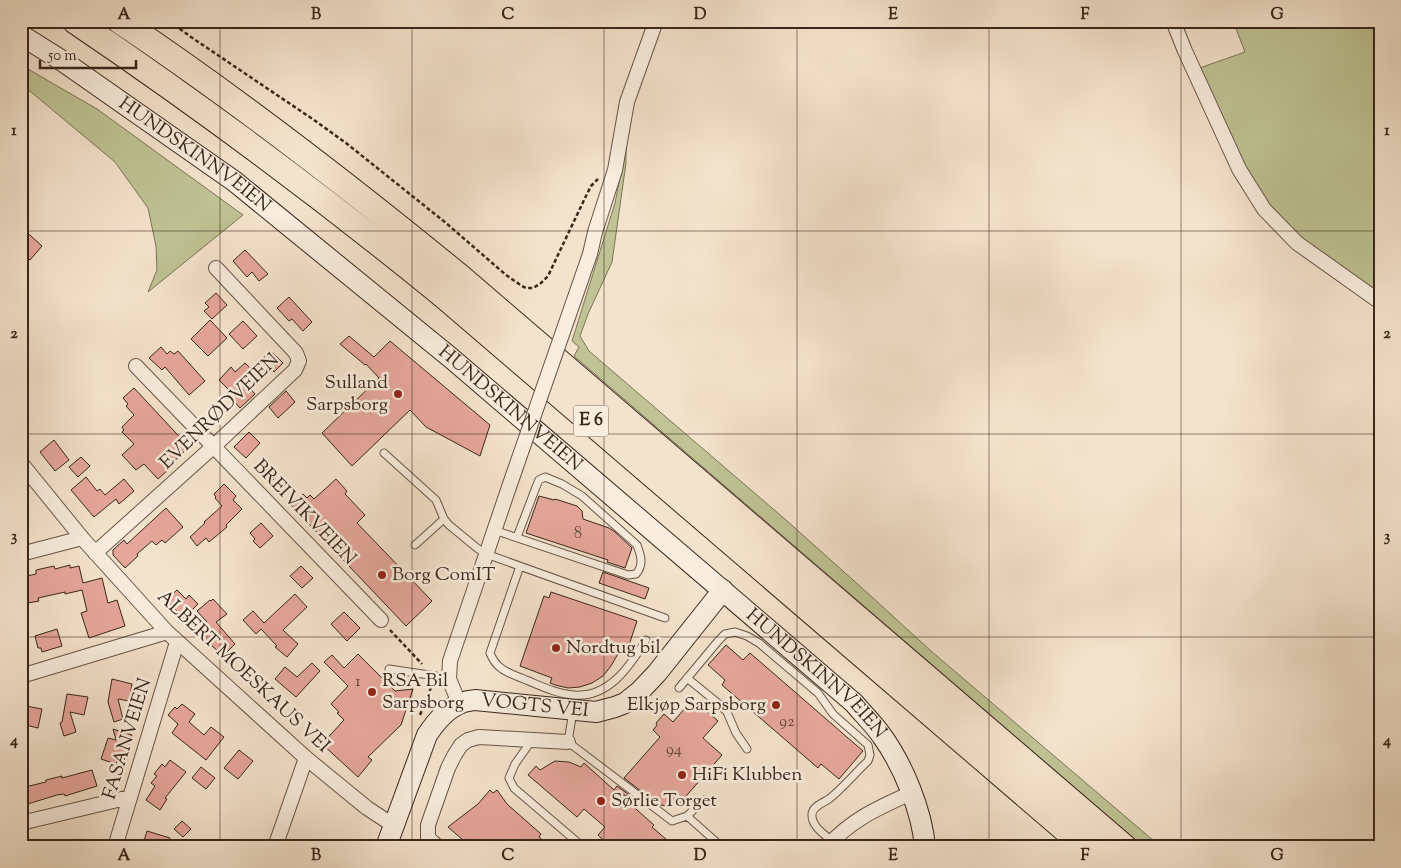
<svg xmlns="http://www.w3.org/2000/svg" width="1401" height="868" viewBox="0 0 1401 868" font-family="'Sorts Mill Goudy',serif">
  <rect width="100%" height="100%" fill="#f4e3cc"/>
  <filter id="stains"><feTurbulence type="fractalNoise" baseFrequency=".004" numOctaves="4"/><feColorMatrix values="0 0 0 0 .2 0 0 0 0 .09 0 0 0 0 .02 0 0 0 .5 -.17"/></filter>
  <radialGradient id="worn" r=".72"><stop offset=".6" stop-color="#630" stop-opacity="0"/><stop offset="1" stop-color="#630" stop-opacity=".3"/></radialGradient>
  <path fill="#bfc395" stroke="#7c7458" d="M 1233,21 L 1380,21 L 1380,302 L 1264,209 L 1194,70 L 1245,52 Z
    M 21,65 L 97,109 L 243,215 L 148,292 L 157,270 L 156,246 L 148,208 L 115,162 L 31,92 L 21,86 Z
    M 626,147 L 626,163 L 612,262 L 588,314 L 580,336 L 589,351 L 786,520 L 872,597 L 931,651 L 1161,847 L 1144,847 L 1124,830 L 574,356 L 579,347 L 572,341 L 615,203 Z"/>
  <path fill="#e6a79b" stroke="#3a261a" d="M 21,227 L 42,246 L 30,260 L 21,252 Z
    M 245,250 L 268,274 L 259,281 L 252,272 L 247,277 L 233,261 Z
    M 216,293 L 227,305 L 212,319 L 204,311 L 209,307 L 205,303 Z
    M 289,297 L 312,322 L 303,331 L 292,319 L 289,321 L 277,308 Z
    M 210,320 L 227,338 L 208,356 L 191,339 Z
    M 243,321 L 257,336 L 243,349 L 229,334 Z
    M 349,336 L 374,357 L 390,341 L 490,425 L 480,456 L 426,427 L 410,410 L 352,466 L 322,433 L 379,378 L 366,364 L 365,365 L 340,344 Z
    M 161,347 L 167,354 L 170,351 L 174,354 L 178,351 L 205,381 L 189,395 L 165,367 L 162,370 L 149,358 Z
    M 271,351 L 283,363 L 274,372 L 262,359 Z
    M 245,363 L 256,374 L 246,384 L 255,394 L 240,408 L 229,396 L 232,393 L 219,380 L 231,367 L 235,372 Z
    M 134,388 L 189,447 L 168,467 L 169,469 L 158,479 L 144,464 L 136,470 L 122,455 L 134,444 L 122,432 L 124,430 L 122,427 L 134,415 L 126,406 L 128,404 L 123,398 Z
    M 286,391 L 295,402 L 278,418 L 269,407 Z
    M 249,432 L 260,443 L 246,458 L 234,447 Z
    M 54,440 L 69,460 L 55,471 L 40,452 Z
    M 81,457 L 90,466 L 78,477 L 69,467 Z
    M 269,466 L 278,475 L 269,484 L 260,474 Z
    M 86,477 L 97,491 L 100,489 L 105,495 L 124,479 L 134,491 L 119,504 L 116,499 L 94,517 L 71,490 Z
    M 336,479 L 347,491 L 345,494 L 365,515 L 357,523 L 432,601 L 406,626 L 291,505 L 303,494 L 307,498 L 310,495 L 314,499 Z
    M 224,484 L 236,496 L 233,500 L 242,509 L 226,525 L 227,527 L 209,542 L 206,538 L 197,546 L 190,537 L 205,523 L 204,522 L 222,506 L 215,498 L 216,497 L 214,494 Z
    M 539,496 L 554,500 L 555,499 L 577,506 L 582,511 L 583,519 L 609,528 L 615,532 L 632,548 L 625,568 L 607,562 L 608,560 L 526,533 Z
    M 166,508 L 183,527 L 165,543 L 162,540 L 156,545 L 152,541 L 137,554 L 138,556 L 125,568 L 113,555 L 113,550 L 124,540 L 127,544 Z
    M 261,523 L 273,536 L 260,548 L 253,541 L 255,539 L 250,533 Z
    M 70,565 L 70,568 L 79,566 L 83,583 L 102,578 L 108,603 L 117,600 L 125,626 L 89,638 L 81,613 L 87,611 L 82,590 L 65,594 L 65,592 L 38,598 L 39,601 L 28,603 L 22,577 L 36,574 L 36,570 L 54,566 L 55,569 Z
    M 301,566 L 313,578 L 302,588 L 290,576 Z
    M 603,572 L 649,588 L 645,599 L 599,583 Z
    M 177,590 L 186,599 L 189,595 L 198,604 L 184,618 L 166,600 Z
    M 551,592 L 637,621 L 626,654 L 619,652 L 611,666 L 603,676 L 592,683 L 580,687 L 568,688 L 555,685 L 550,683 L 552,678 L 520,666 L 544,596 L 549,598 Z
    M 295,594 L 307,607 L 284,629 L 283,630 L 298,644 L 287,657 L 275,647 L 277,646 L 261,629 L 256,634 L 243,620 L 253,611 L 264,623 Z
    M 213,599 L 227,614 L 216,622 L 235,644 L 223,656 L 197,632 L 207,622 L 197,611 L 210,600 L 211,601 Z
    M 344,612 L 360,628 L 347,641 L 331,624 Z
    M 57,629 L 62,646 L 42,652 L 41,648 L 38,648 L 35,636 Z
    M 726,645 L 743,660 L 750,653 L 863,751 L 839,779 L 821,764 L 818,768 L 722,685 L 725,680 L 708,665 Z
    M 358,654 L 395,691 L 413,689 L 401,725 L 368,757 L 372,760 L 358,777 L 322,744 L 344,720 L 337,713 L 339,712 L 331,704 L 348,686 L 324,662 L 332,655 L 344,668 Z
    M 312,663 L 320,671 L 296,697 L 275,679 L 285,667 L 297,677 Z
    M 112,679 L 132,684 L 129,701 L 118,699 L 123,719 L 114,722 L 108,702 Z
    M 67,694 L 88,697 L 84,715 L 70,712 L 76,732 L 64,736 L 60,723 L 62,722 Z
    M 693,699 L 718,721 L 703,738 L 722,755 L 681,802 L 671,806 L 659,805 L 624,778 L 660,737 L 653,730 L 657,725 L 656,723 L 664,714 L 673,722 Z
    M 182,704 L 195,714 L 189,722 L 204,735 L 211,727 L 224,737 L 206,760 L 172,733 L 178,724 L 168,715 L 175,707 L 177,709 Z
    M 26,706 L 42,709 L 38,728 L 21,724 L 21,710 L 25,711 Z
    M 113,729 L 132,735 L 123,764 L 121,757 L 118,757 L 116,764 L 101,759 L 108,738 L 116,740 Z
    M 239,750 L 253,761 L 238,779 L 224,768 Z
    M 170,760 L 186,772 L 165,798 L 167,799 L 160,810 L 146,800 L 155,786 L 151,783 L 157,776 L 154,774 L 162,764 L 165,767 Z
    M 555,761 L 569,762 L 581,767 L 584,763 L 614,790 L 617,786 L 632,797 L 619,794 L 654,825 L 652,827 L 675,847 L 611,847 L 598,835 L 605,827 L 584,809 L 577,817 L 528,775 L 536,766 L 540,770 Z
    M 201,767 L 215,778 L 206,789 L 192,778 Z
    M 92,770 L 97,786 L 65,796 L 64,794 L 57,795 L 21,806 L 21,788 L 46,782 L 46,780 L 62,776 L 62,778 Z
    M 490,790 L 493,793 L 497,790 L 507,804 L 541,834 L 539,837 L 550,847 L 458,847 L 463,840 L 448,827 L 478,804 Z
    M 182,821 L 191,829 L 183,837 L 174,829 Z
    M 147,831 L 170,838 L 167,847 L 142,847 Z"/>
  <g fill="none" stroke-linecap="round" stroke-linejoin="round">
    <g stroke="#685546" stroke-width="9">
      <path id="lane" d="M 384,453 L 436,500 L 444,519 L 449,525 L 477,548 L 486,554 L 665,618
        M 494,530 L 628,575 L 636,574 C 644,565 641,556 637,545 L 582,496 L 562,484 L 545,477 L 539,480 L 536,487 L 517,537
        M 415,545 L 444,519
        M 520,566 L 490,653 C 497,671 510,673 526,680 C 541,686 557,694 574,695 C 609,698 630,666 646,640
        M 389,669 L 436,676
        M 687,678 L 719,704 L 727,712 L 736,733 L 747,749
        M 679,688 L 719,640 L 725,634 L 735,632 L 747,636 L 759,643 L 818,693 L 833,714 L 868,745 L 870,755 L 868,761 C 855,773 843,788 829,799 C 823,803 813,806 812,814 C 811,826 824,834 832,841
        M 573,711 L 568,742 L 672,821 L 687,816 L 704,800
        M 532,740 L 515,764 L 509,778 L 514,788 L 583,847
        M 687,816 L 722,847
        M 21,838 L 25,847"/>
    </g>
    <g stroke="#685546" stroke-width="16">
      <path id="street" d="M 1173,21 L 1185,51 L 1239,169 L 1264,209 L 1297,243 L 1380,302
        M 590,254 L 595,232 L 615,170 L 627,102 L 656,21
        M 136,366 L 381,620
        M 21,463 L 82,538 L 167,632 L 306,758 L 367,808 L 393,825
        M 95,553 L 214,446 L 295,370 L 299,361 L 296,353 L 216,268
        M 21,554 L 82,538
        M 21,676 L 167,632
        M 459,703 L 449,679 L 450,661 L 509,487
        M 21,823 L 130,797
        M 115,847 L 177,642
        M 275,847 L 306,758
        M 438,847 L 428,838 L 428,825 L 448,768 L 454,756 L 461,745 L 468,740 L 479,737 L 568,742
        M 827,847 C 850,820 880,807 911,793"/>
    </g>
    <g stroke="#3a261a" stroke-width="22">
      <g id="secondary">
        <path id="s1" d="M 21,35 L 64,62 L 234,181 L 451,358 L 854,703 C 863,714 874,724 882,736 C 903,765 922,811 925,847"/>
        <path id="s2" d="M 386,847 L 427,735 C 435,723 445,710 459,704 C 464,701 470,701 475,700 L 596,712 L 615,707 L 625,703 L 640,691 L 657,673 L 723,590"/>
      </g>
    </g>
    <g stroke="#3a261a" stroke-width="27">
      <path id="highway" d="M 75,21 C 202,107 324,198 443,295 L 1086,847
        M 120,21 C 238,100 350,187 460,277 L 1124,847"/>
    </g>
    <path stroke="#3a261a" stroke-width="2.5" stroke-dasharray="4 2.5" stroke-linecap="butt" d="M 169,21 L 191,37 L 314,120 L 346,143 L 446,223 L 506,275 L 522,286 L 526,288 L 533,288 L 540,284 L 548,276 L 585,198 L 591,186 L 598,179
      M 390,630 L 422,664
      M 420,715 L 432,685
      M 402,846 L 416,841"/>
    <use href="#lane" stroke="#f8edde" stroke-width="7"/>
    <use href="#street" stroke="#f8edde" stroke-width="14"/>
    <use href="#secondary" stroke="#f8edde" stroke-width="20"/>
    <use href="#highway" stroke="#f4e3cc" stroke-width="25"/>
    <g stroke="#685546" stroke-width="16" stroke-linecap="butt">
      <path id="street-bridge" d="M 509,487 L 590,254"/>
    </g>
    <use href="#street-bridge" stroke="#f8edde" stroke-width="14"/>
  </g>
  <path fill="none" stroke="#3a261a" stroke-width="1" stroke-opacity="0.55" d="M 220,21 L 220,847M 412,21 L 412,847M 604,21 L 604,847M 797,21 L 797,847M 989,21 L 989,847M 1181,21 L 1181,847M 21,231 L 1380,231M 21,434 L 1380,434M 21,637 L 1380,637"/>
  <g fill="#8f2418" stroke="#f8edde" stroke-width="2">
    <circle cx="398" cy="394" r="5"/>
    <circle cx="382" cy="575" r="5"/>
    <circle cx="556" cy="648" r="5"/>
    <circle cx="372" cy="692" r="5"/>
    <circle cx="776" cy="705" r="5"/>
    <circle cx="682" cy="775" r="5"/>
    <circle cx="601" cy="801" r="5"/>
  </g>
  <g text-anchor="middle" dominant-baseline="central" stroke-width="5" stroke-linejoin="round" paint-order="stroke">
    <g font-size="16" fill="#65463a">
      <text x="578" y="534">8</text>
      <text x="358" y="682">1</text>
      <text x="787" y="722">92</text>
      <text x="674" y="750">94</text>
    </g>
    <rect fill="#f8edde" stroke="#736255" stroke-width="1" x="573.5" y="405.5" width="35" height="31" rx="4"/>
    <g font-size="18" font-weight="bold" fill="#3a261a">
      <text x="591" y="421">E 6</text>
    </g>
    <g font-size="19" fill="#3a261a" stroke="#f8edde">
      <text stroke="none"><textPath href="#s1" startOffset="211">HUNDSKINNVEIEN</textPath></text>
      <text stroke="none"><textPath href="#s1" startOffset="616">HUNDSKINNVEIEN</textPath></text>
      <text transform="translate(220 412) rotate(-44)">EVENRØDVEIEN</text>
      <text transform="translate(304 513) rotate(46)">BREIVIKVEIEN</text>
      <text transform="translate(243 672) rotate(43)">ALBERT MOESKAUS VEI</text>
      <text stroke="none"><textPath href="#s1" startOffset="1021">HUNDSKINNVEIEN</textPath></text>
      <text stroke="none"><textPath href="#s2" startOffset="241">VOGTS VEI</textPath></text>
      <text transform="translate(128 739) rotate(-73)">FASANVEIEN</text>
    </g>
    <g font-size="19" fill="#3a261a" stroke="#f8edde" text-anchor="start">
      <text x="388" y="383" text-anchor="end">Sulland<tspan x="388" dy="22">Sarpsborg</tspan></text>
      <text x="392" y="575">Borg ComIT</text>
      <text x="566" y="648">Nordtug bil</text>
      <text x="382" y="681">RSA Bil<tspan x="382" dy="22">Sarpsborg</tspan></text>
      <text x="766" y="705" text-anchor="end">Elkjøp Sarpsborg</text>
      <text x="692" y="775">HiFi Klubben</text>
      <text x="611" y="801">Sørlie Torget</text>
    </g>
  </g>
  <rect width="1401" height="868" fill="none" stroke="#f4e3cc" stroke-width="55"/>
  <path d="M40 60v8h96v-8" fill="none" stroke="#3a261a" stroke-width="2.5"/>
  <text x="48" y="60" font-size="15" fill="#3a261a" stroke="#f8edde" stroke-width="4" paint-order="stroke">50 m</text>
  <rect x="28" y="28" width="1346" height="812" fill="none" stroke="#3a261a" stroke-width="2"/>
  <g font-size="16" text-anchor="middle" font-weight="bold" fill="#3a261a">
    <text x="124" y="19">A</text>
    <text x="316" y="19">B</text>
    <text x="508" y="19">C</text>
    <text x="700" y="19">D</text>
    <text x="893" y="19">E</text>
    <text x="1085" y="19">F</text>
    <text x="1277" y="19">G</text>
    <text x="14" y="135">1</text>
    <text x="1387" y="135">1</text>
    <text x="14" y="338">2</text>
    <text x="1387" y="338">2</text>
    <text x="14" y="541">3</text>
    <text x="1387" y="541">3</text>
    <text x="14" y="745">4</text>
    <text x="1387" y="745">4</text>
    <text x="124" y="860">A</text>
    <text x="316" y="860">B</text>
    <text x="508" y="860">C</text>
    <text x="700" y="860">D</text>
    <text x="893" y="860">E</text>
    <text x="1085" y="860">F</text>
    <text x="1277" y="860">G</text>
  </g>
  <rect width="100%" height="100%" filter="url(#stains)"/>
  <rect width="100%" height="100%" fill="url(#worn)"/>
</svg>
